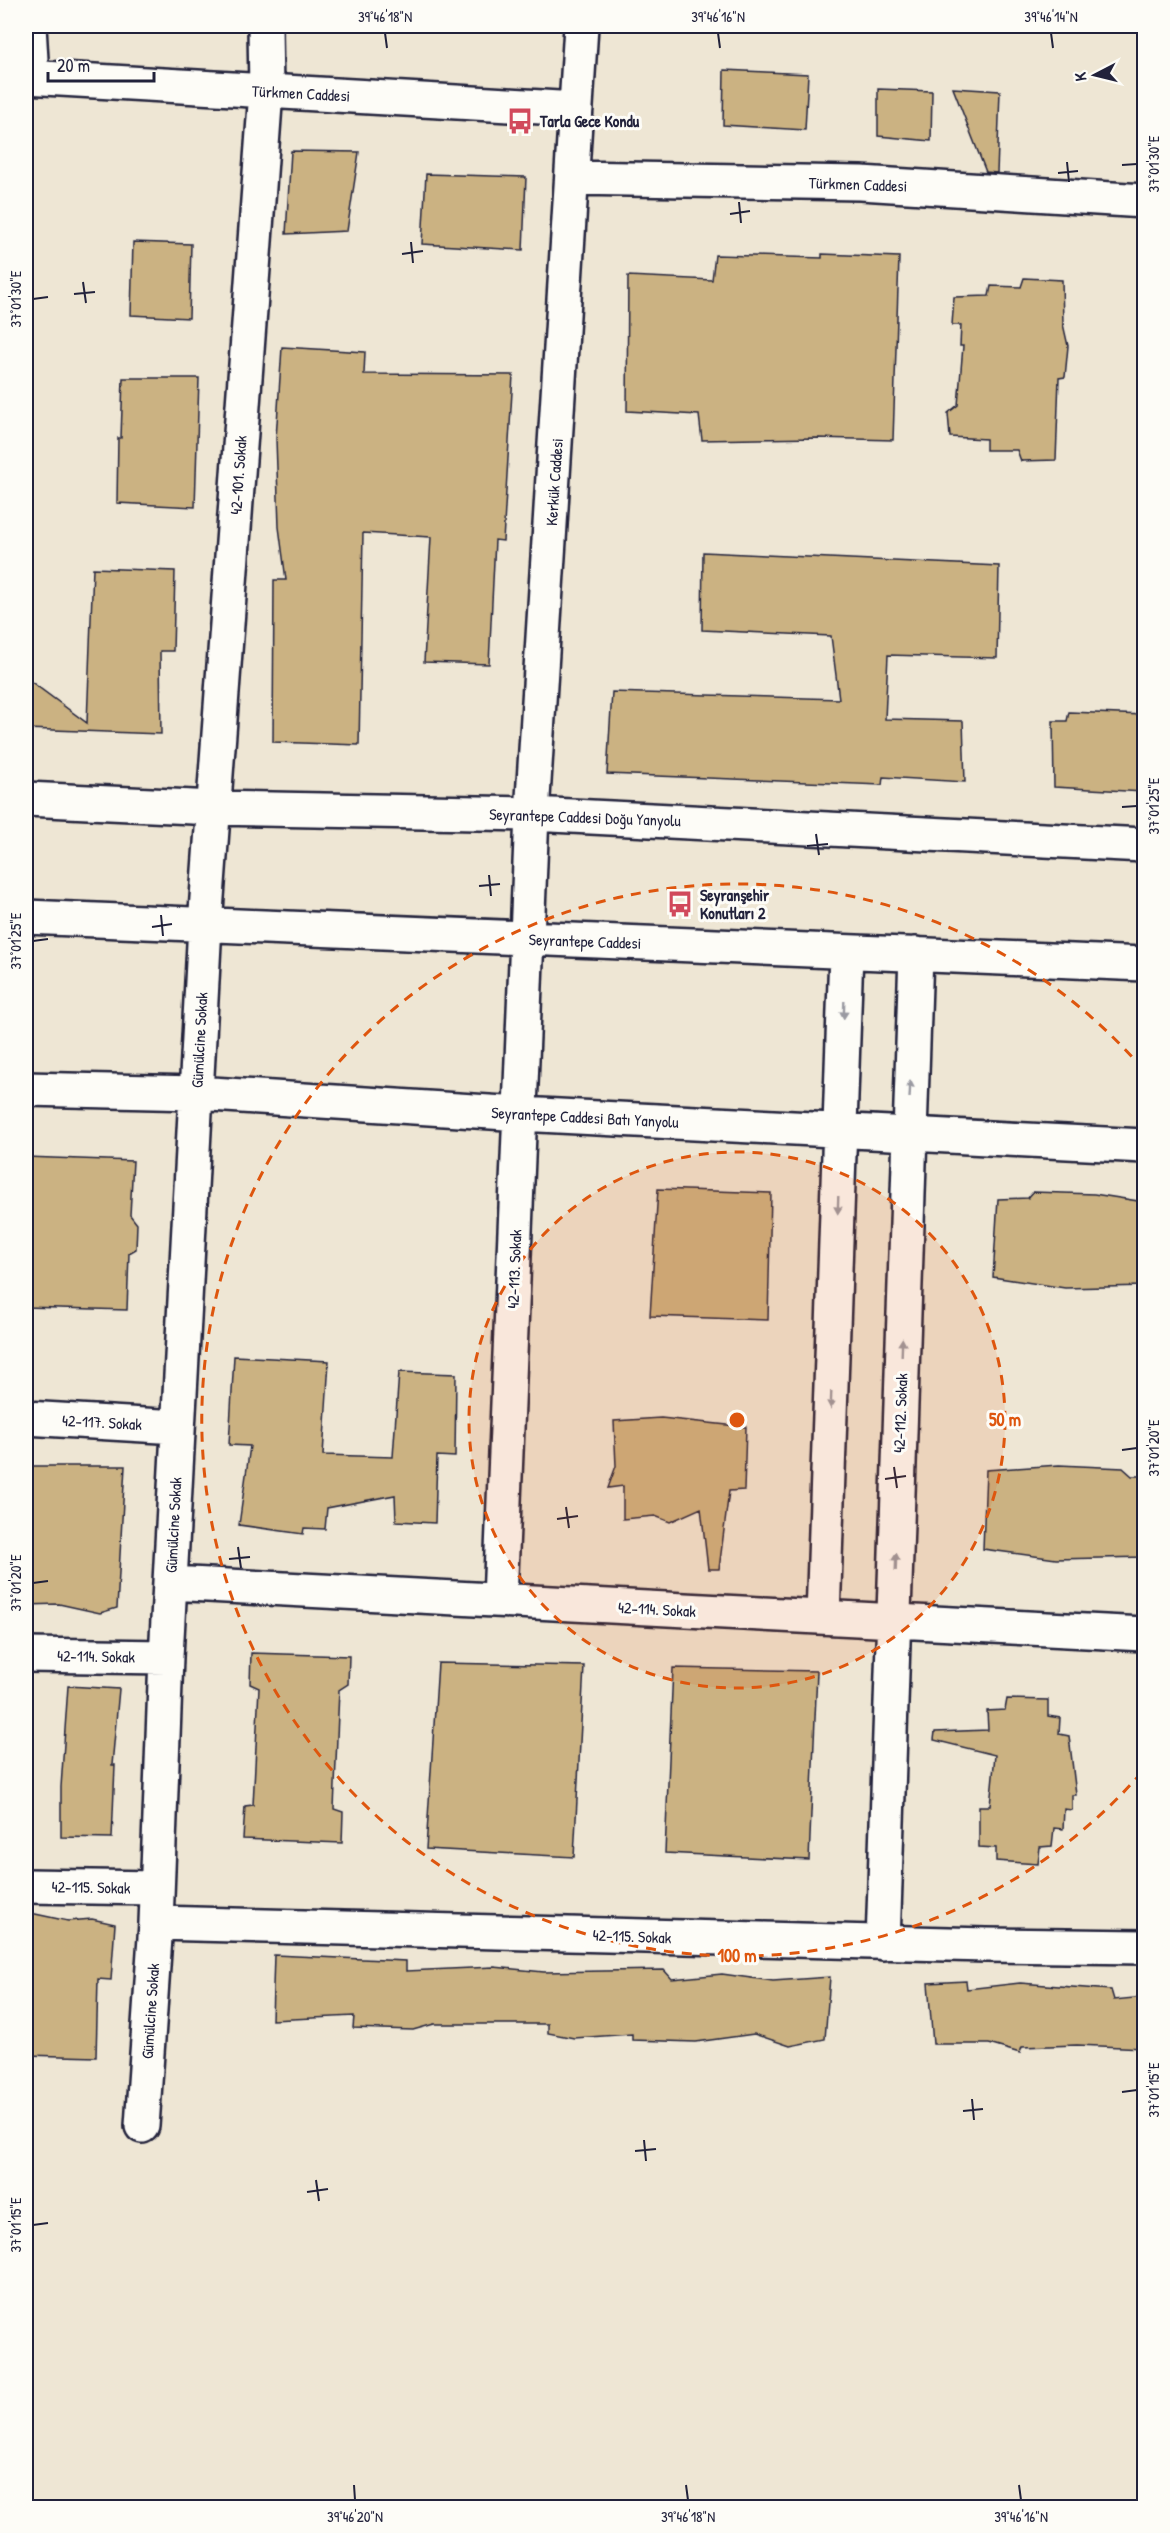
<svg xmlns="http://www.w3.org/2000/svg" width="1170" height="2533" viewBox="0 0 1170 2533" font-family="'Patrick Hand',sans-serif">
  <rect width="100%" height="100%" fill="#eee6d4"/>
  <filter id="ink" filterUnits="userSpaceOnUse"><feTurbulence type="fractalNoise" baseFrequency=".0167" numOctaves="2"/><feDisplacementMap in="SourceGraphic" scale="12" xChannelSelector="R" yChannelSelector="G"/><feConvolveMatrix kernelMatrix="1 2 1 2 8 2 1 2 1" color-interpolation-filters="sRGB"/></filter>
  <g filter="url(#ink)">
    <path fill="#cbb282" stroke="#22223b" stroke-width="1.5" d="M 724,70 L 808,74 L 805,130 L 723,125 Z
      M 953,88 L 1000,91 L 997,173 L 986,172 Z
      M 878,89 L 932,91 L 931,141 L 878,136 Z
      M 291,151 L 359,152 L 347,231 L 286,234 Z
      M 426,174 L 526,177 L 523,250 L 422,244 Z
      M 133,242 L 191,244 L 189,318 L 131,315 Z
      M 822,254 L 899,257 L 893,440 L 817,438 L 702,440 L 699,415 L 627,411 L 628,276 L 712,280 L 715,255 L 822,258 Z
      M 1024,278 L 1062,280 L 1063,324 L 1068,346 L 1065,377 L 1059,378 L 1056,460 L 1021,461 L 1017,450 L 986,450 L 986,439 L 950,437 L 948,413 L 958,405 L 963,346 L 960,346 L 961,325 L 952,325 L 954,297 L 989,296 L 991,286 L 1021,287 Z
      M 282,347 L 365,352 L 364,374 L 513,375 L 503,541 L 495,540 L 489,664 L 424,662 L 431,537 L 363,533 L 359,745 L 273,742 L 274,580 L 286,580 L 279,527 L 276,439 Z
      M 123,378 L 199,378 L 195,507 L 117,503 L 118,438 L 121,438 Z
      M 703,552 L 999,566 L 997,658 L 888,655 L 885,719 L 963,721 L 965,782 L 883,777 L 882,785 L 607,774 L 612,692 L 839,699 L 831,636 L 702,630 Z
      M 93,568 L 175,571 L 173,651 L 160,651 L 161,734 L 26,729 L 26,678 L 87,723 Z
      M 1069,712 L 1144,715 L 1144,792 L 1054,787 L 1053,721 L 1067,721 Z
      M 26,1157 L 133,1161 L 130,1215 L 137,1224 L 136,1249 L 129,1253 L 127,1310 L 26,1307 Z
      M 658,1189 L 771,1193 L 768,1320 L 650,1316 Z
      M 1033,1192 L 1094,1194 L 1144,1202 L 1144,1286 L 1065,1288 L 993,1277 L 998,1199 L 1028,1198 Z
      M 234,1356 L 329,1361 L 323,1455 L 393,1457 L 399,1372 L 456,1374 L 455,1457 L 437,1456 L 435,1523 L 396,1521 L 395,1495 L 327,1508 L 325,1529 L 304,1528 L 303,1534 L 239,1525 L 250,1446 L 229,1445 Z
      M 661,1418 L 746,1427 L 744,1490 L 729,1491 L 719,1569 L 708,1569 L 701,1508 L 670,1522 L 655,1516 L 623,1519 L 623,1486 L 608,1488 L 616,1466 L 614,1421 Z
      M 1059,1465 L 1123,1468 L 1132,1476 L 1144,1476 L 1144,1557 L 1056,1559 L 983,1549 L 986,1470 Z
      M 26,1466 L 125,1466 L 117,1608 L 100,1613 L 59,1604 L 26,1605 Z
      M 251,1653 L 349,1656 L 348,1684 L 339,1690 L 334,1809 L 343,1812 L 342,1843 L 243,1839 L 245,1806 L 253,1805 L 259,1688 L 250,1684 Z
      M 438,1663 L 584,1666 L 574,1857 L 426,1849 Z
      M 673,1668 L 817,1671 L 809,1860 L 665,1853 Z
      M 68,1686 L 119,1689 L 112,1765 L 115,1765 L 112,1838 L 61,1837 L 61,1787 Z
      M 1007,1699 L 1048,1700 L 1048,1716 L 1060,1718 L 1059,1734 L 1069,1736 L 1076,1795 L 1072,1795 L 1072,1810 L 1064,1809 L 1063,1829 L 1054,1828 L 1052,1846 L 1040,1847 L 1038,1864 L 996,1861 L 996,1848 L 979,1847 L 979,1806 L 990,1806 L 995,1755 L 934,1740 L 935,1732 L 988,1730 L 987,1711 L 1005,1710 Z
      M 26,1912 L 68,1921 L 92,1919 L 115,1924 L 111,1980 L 98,1979 L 96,2057 L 26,2055 Z
      M 274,1955 L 406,1961 L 406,1971 L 494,1967 L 544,1972 L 664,1970 L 672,1979 L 722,1974 L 773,1981 L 830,1977 L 825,2039 L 790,2046 L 754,2034 L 696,2042 L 632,2040 L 632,2034 L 574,2038 L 548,2033 L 548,2024 L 434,2024 L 413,2030 L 353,2028 L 354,2016 L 272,2020 Z
      M 966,1981 L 967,1989 L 1020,1983 L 1111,1990 L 1114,2000 L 1144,1997 L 1144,2048 L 1077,2045 L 1022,2047 L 1020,2053 L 989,2044 L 933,2044 L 928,1983 Z"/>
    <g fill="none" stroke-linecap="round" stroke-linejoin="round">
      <g stroke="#22223b" stroke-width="38">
        <path id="minor" d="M 29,26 L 32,77
          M 26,77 L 576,109
          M 572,178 L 861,183 L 1144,201
          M 26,799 L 214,808 L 532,814 L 1144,845
          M 26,917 L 1144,964
          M 26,1089 L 196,1093 L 520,1114 L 1144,1146
          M 26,1418 L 178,1427
          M 170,1583 L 1144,1634
          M 500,1600 L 532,814 L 581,26
          M 823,1617 L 846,952
          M 26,1655 L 166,1657
          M 26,1886 L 157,1888
          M 156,1923 L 986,1945 L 1144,1947
          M 883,1943 L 916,954
          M 142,2126 L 156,1923 L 166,1657 L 205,925 L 266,91 L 265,26"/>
      </g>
      <use href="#minor" stroke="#fdfcf7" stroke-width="33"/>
    </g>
    <defs><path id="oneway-solid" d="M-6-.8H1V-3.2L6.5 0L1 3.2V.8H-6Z" transform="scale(1.5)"/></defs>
    <g fill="#9a9aa2">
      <use href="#oneway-solid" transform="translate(844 1010) rotate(92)"/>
      <use href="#oneway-solid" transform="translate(910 1089) rotate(-87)"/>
      <use href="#oneway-solid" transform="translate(838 1205) rotate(92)"/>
      <use href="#oneway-solid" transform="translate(902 1347) rotate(-88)"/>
      <use href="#oneway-solid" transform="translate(831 1400) rotate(92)"/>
      <use href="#oneway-solid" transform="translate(896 1562) rotate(-88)"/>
    </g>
  </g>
  <path fill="none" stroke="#22223b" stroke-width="2" d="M 385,33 L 387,48M 718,33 L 720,48M 1051,33 L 1053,48M 1067,162 L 1069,182M 1122,165 L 1137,164M 1058,173 L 1078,171M 739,202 L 741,223M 730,214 L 750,211M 411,242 L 413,263M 402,254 L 423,251M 83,282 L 86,303M 74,294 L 95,292M 33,299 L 48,297M 1122,807 L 1137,806M 816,834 L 819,855M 807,846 L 828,844M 489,875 L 491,896M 479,886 L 500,884M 161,915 L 163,936M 152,927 L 172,924M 33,941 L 48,939M 1122,1450 L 1137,1448M 894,1467 L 897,1488M 885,1479 L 906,1476M 566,1507 L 569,1528M 557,1519 L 578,1516M 238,1547 L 241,1568M 229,1559 L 250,1557M 33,1583 L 48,1581M 1122,2092 L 1137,2090M 972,2099 L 974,2120M 963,2111 L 983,2109M 644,2140 L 646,2161M 635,2151 L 656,2149M 316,2180 L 319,2201M 307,2192 L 328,2189M 33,2225 L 48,2223M 354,2485 L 355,2500M 686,2485 L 688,2500M 1019,2485 L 1021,2500"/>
  <circle cx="737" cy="1420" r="268" fill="#de560e" fill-opacity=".12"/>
  <g fill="none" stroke="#de560e" stroke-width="3" stroke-dasharray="10 8">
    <circle cx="737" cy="1420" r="268"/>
    <path d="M1142 1772A536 536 0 1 1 1142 1068"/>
  </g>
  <defs>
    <g id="bus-bare" transform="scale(2.07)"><path d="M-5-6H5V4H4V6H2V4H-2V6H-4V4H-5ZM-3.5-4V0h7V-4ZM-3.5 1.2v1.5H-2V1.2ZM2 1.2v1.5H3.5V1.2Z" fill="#d1495b" stroke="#fdfcf7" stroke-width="2.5" paint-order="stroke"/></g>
  </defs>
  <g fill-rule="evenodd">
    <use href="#bus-bare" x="520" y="121"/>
    <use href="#bus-bare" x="680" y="904"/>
  </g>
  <g text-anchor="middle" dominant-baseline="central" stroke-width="6" stroke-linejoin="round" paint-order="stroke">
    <g font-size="16" fill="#22223b" stroke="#fdfcf7">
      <text transform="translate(301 93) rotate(3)">Türkmen Caddesi</text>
      <text transform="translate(858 184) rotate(2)">Türkmen Caddesi</text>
      <text transform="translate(238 475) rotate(-86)">42-101. Sokak</text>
      <text transform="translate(554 482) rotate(-86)">Kerkük Caddesi</text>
      <text transform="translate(585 817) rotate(2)">Seyrantepe Caddesi Doğu Yanyolu</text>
      <text transform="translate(585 941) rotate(2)">Seyrantepe Caddesi</text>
      <text transform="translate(199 1040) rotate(-87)">Gümülcine Sokak</text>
      <text transform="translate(585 1117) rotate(3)">Seyrantepe Caddesi Batı Yanyolu</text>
      <text transform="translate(514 1269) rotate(-88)">42-113. Sokak</text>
      <text transform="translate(900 1413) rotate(-88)">42-112. Sokak</text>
      <text transform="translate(102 1422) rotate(3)">42-117. Sokak</text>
      <text transform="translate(173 1525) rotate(-87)">Gümülcine Sokak</text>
      <text transform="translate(657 1609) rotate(3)">42-114. Sokak</text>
      <text transform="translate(96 1656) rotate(1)">42-114. Sokak</text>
      <text transform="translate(91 1887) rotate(1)">42-115. Sokak</text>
      <text transform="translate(632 1936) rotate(2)">42-115. Sokak</text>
      <text transform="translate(150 2011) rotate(-86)">Gümülcine Sokak</text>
    </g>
    <g font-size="16" font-weight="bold" fill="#22223b" stroke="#fdfcf7" text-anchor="start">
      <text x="540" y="121">Tarla Gece Kondu</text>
      <text x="700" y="895">Seyranşehir<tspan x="700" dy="18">Konutları 2</tspan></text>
    </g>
  </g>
  <circle cx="737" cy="1420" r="9" fill="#de560e" stroke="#fdfcf7" stroke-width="3"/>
  <g font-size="18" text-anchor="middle" font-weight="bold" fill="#de560e" stroke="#fdfcf7" stroke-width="6" stroke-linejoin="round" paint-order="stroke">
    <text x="1005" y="1426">50 m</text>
    <text x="737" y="1962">100 m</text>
  </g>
  <rect width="1170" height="2533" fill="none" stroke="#fdfcf7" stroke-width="66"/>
  <g transform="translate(1095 75) rotate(263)" stroke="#fdfcf7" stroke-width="4.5" paint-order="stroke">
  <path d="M0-4.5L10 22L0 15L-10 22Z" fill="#22223b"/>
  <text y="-9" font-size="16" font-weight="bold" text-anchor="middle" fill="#22223b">K</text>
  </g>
  <path d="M48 72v9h106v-9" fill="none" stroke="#22223b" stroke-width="3"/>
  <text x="57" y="72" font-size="18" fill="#22223b" stroke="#fdfcf7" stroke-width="4.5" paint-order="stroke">20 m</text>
  <rect x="33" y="33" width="1104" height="2467" fill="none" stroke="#22223b" stroke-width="2"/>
  <g font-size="15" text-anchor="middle" fill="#22223b">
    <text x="385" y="22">39°46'18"N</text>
    <text x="718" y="22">39°46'16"N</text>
    <text x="1051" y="22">39°46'14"N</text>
    <text transform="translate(1154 164) rotate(-90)" y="5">37°01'30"E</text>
    <text transform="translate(16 299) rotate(-90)" y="5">37°01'30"E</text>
    <text transform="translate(1154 806) rotate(-90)" y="5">37°01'25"E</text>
    <text transform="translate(16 941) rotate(-90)" y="5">37°01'25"E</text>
    <text transform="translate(1154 1448) rotate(-90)" y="5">37°01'20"E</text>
    <text transform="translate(16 1583) rotate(-90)" y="5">37°01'20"E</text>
    <text transform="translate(1154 2090) rotate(-90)" y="5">37°01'15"E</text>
    <text transform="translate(16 2225) rotate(-90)" y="5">37°01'15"E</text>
    <text x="355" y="2522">39°46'20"N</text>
    <text x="688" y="2522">39°46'18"N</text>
    <text x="1021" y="2522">39°46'16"N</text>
  </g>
</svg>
